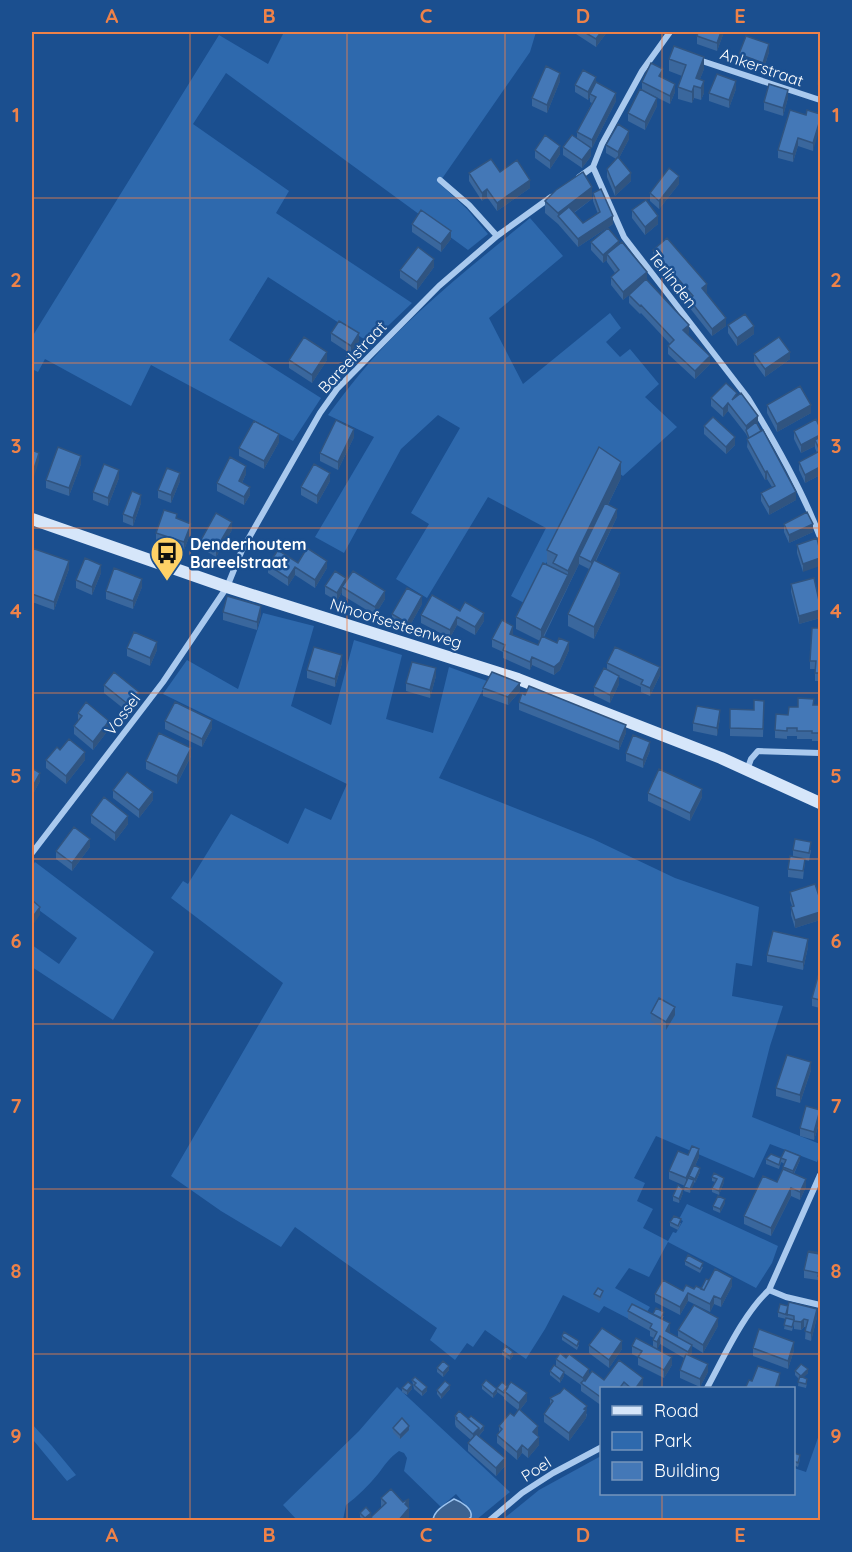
<svg xmlns="http://www.w3.org/2000/svg" width="852" height="1552" viewBox="0 0 852 1552" font-family="Quicksand,sans-serif">
  <rect width="100%" height="100%" fill="#1b4f8f"/>
  <path fill="#2e69ad" d="M 284,32 L 536,32 L 530,52 L 439,183 L 467,209 L 488,234 L 468,250 L 226,73 L 193,124 L 289,191 L 276,213 L 412,303 L 370,343 L 268,277 L 229,340 L 321,398 L 293,441 L 151,365 L 131,406 L 45,359 L 38,372 L 32,369 L 32,337 L 219,35 L 268,64 Z
    M 530,218 L 563,256 L 489,318 L 523,384 L 610,313 L 621,328 L 606,342 L 620,357 L 630,349 L 659,384 L 645,397 L 677,427 L 623,476 L 598,459 L 526,604 L 511,596 L 546,528 L 488,497 L 427,598 L 396,579 L 429,524 L 411,513 L 460,428 L 438,415 L 401,449 L 344,553 L 315,537 L 374,437 L 328,415 C 338,402 348,388 359,375 C 407,316 472,266 530,218 Z
    M 263,613 L 314,626 L 291,706 L 331,725 L 354,640 L 402,655 L 386,719 L 433,733 L 449,667 L 487,681 L 439,778 L 593,839 L 675,878 L 759,907 L 752,966 L 736,963 L 732,996 L 783,1006 L 770,1046 L 752,1117 L 820,1144 L 820,1154 L 817,1162 L 770,1144 L 754,1178 L 656,1136 L 634,1178 L 645,1183 L 637,1201 L 653,1209 L 643,1228 L 668,1241 L 673,1232 L 676,1233 L 683,1221 L 679,1219 L 687,1204 L 778,1246 L 772,1263 L 756,1288 L 668,1242 L 649,1277 L 629,1268 L 615,1288 L 650,1307 L 645,1315 L 631,1320 L 604,1306 L 599,1313 L 563,1295 L 545,1329 L 526,1359 L 485,1330 L 473,1347 L 467,1343 L 455,1360 L 430,1340 L 437,1328 L 295,1227 L 281,1247 L 221,1211 L 171,1176 L 283,983 L 171,898 L 183,881 L 188,884 L 231,814 L 288,844 L 305,808 L 331,820 L 347,784 L 163,694 L 187,660 L 238,689 Z
    M 35,862 L 154,952 L 113,1020 L 32,967 L 32,945 L 59,964 L 77,938 L 32,905 L 32,866 Z
    M 397,1387 L 510,1492 L 476,1520 L 456,1520 L 468,1508 L 456,1494 L 441,1507 L 404,1471 L 407,1458 L 404,1453 L 399,1451 C 389,1458 385,1465 378,1474 C 369,1485 358,1496 346,1505 L 343,1520 L 297,1520 L 283,1505 L 359,1431 Z
    M 32,1424 L 52,1446 L 76,1475 L 67,1481 L 34,1441 L 32,1443 Z
    M 820,1432 L 820,1520 L 502,1520 L 539,1490 L 601,1456 L 602,1494 L 794,1494 L 794,1468 L 806,1472 Z"/>
  <path fill="#3c6290" stroke="#9cc4f0" stroke-width="1.5" d="M 454,1499 C 462,1502 473,1509 471,1517 L 467,1520 L 433,1520 C 434,1510 446,1504 454,1499 Z"/>
  <g fill="none" stroke-linecap="round" stroke-linejoin="round">
    <path stroke="#a9c9ee" stroke-width="6" d="M 670,32 L 642,71 L 602,144 L 593,167 L 624,237 L 748,398 C 775,442 802,489 820,537
      M 696,59 L 820,100
      M 579,177 L 593,167
      M 440,180 L 469,205 L 497,236
      M 747,770 L 751,759 L 758,751 L 820,753
      M 32,853 L 163,682 L 227,587 L 242,550 L 320,413 L 337,389 L 439,286 L 497,236 L 551,197
      M 769,1290 L 786,1297 L 820,1305
      M 707,1388 C 724,1357 743,1314 769,1290 L 820,1175
      M 490,1520 L 522,1493 L 553,1473 L 602,1447"/>
    <path stroke="#d6e6fa" stroke-width="12" d="M 32,519 L 227,587 L 518,679 L 721,758 L 820,803"/>
  </g>
  <path fill="#3a679d" d="M 576,32 L 607,32 L 596,47 L 576,34 Z
    M 724,32 L 717,51 L 697,44 L 697,36 Z
    M 769,52 L 763,71 L 739,62 L 739,54 Z
    M 669,59 L 704,69 L 700,79 L 704,93 L 701,100 L 694,98 L 692,103 L 678,99 L 678,87 L 682,76 L 669,71 Z
    M 820,69 L 820,92 L 818,92 L 818,84 Z
    M 663,77 L 662,78 L 675,92 L 670,104 L 642,90 L 642,82 Z
    M 560,81 L 547,113 L 532,106 L 532,98 Z
    M 596,83 L 616,101 L 592,148 L 590,147 L 591,156 L 582,168 L 563,155 L 563,147 L 577,138 L 577,132 L 592,103 L 590,102 L 590,97 L 588,100 L 575,92 L 575,85 Z
    M 736,89 L 729,108 L 709,101 L 709,93 Z
    M 788,98 L 783,116 L 764,110 L 764,102 Z
    M 657,106 L 645,130 L 628,121 L 628,113 Z
    M 820,114 L 813,151 L 798,146 L 793,162 L 778,158 L 778,150 L 806,115 Z
    M 629,139 L 619,158 L 631,181 L 615,196 L 607,177 L 607,169 L 616,159 L 606,153 L 606,145 Z
    M 535,150 L 560,154 L 550,169 L 535,158 Z
    M 500,172 L 530,188 L 497,211 L 487,197 L 482,201 L 469,181 L 469,173 Z
    M 679,184 L 659,209 L 650,201 L 650,193 Z
    M 593,193 L 613,224 L 578,247 L 558,224 L 545,213 L 545,201 L 592,199 L 574,213 L 583,223 L 598,214 L 593,201 Z
    M 632,210 L 658,224 L 645,235 L 632,218 Z
    M 412,224 L 451,239 L 441,252 L 412,232 Z
    M 591,242 L 619,244 L 689,333 L 687,334 L 710,364 L 695,379 L 668,354 L 668,346 L 670,344 L 641,313 L 640,314 L 629,303 L 629,295 L 623,300 L 611,285 L 611,277 L 615,273 L 607,262 L 607,260 L 603,263 L 591,250 Z
    M 653,250 L 707,292 L 706,292 L 726,326 L 712,336 L 689,307 L 689,299 L 653,258 Z
    M 434,267 L 417,290 L 400,278 L 400,270 Z
    M 728,325 L 754,334 L 737,346 L 728,333 Z
    M 331,333 L 359,341 L 351,354 L 331,341 Z
    M 754,354 L 790,359 L 765,377 L 754,362 Z
    M 289,360 L 327,360 L 312,383 L 289,368 Z
    M 737,396 L 758,424 L 796,500 L 769,515 L 761,501 L 761,493 L 772,487 L 767,479 L 765,480 L 747,447 L 748,438 L 746,434 L 728,411 L 723,417 L 711,406 L 711,398 Z
    M 767,405 L 811,413 L 777,432 L 767,413 Z
    M 704,426 L 735,445 L 726,454 L 704,434 Z
    M 820,428 L 820,475 L 805,483 L 799,470 L 799,462 L 817,453 L 815,448 L 815,446 L 801,453 L 794,439 L 794,431 Z
    M 354,437 L 338,470 L 320,461 L 320,453 Z
    M 279,442 L 264,469 L 239,456 L 239,448 Z
    M 81,464 L 69,496 L 46,488 L 46,480 Z
    M 246,474 L 242,483 L 250,495 L 244,505 L 217,491 L 217,483 Z
    M 119,478 L 108,506 L 93,500 L 93,492 Z
    M 621,478 L 608,505 L 617,517 L 596,561 L 620,584 L 594,639 L 568,626 L 568,614 L 589,569 L 579,564 L 544,637 L 569,650 L 560,670 L 554,675 L 532,665 L 530,670 L 503,658 L 503,652 L 492,647 L 492,639 L 513,634 L 513,635 L 538,645 L 540,641 L 516,629 L 516,617 L 547,564 L 547,550 Z
    M 180,481 L 171,503 L 158,498 L 158,490 Z
    M 330,481 L 317,504 L 301,495 L 301,487 Z
    M 141,503 L 133,526 L 123,522 L 123,514 Z
    M 177,519 L 191,532 L 184,550 L 156,541 L 156,533 Z
    M 784,524 L 813,532 L 789,543 L 784,532 Z
    M 232,530 L 216,557 L 201,548 L 201,540 Z
    M 817,538 L 803,572 L 797,553 L 797,545 Z
    M 32,548 L 69,569 L 54,610 L 32,602 Z
    M 298,563 L 327,568 L 315,588 L 295,575 L 288,586 L 268,573 L 268,565 Z
    M 101,573 L 92,595 L 76,588 L 76,580 Z
    M 346,581 L 385,599 L 375,615 L 342,595 L 342,592 L 337,601 L 325,594 L 325,586 Z
    M 791,584 L 820,605 L 820,618 L 799,624 L 791,592 Z
    M 142,587 L 133,609 L 106,599 L 106,591 Z
    M 422,604 L 407,631 L 392,622 L 392,614 Z
    M 460,611 L 484,621 L 475,635 L 457,625 L 450,638 L 421,623 L 421,615 Z
    M 223,612 L 261,614 L 257,630 L 223,620 Z
    M 820,628 L 820,692 L 819,692 L 820,681 L 815,681 L 815,669 L 810,669 L 810,661 Z
    M 127,648 L 157,650 L 150,666 L 127,656 Z
    M 342,663 L 335,687 L 307,678 L 307,670 Z
    M 607,663 L 660,675 L 650,696 L 641,692 L 641,687 L 619,677 L 619,684 L 610,703 L 594,695 L 594,687 L 607,670 Z
    M 436,676 L 430,698 L 406,691 L 406,683 Z
    M 104,685 L 139,700 L 129,713 L 104,693 Z
    M 483,688 L 520,691 L 508,705 L 483,696 Z
    M 764,701 L 763,737 L 730,736 L 730,709 L 754,710 Z
    M 519,702 L 626,733 L 619,750 L 519,710 Z
    M 813,705 L 820,705 L 820,741 L 812,741 L 812,739 L 797,739 L 797,736 L 787,736 L 787,739 L 775,738 L 775,730 L 788,715 L 798,707 Z
    M 78,713 L 109,729 L 93,750 L 74,734 L 74,726 L 78,721 Z
    M 720,718 L 717,736 L 693,731 L 693,723 Z
    M 165,721 L 212,728 L 202,747 L 165,729 Z
    M 60,750 L 85,760 L 66,784 L 46,768 L 46,760 Z
    M 650,750 L 643,768 L 626,761 L 626,753 Z
    M 191,756 L 177,784 L 146,769 L 146,761 Z
    M 32,768 L 40,781 L 34,792 L 32,791 Z
    M 113,790 L 153,800 L 139,818 L 113,798 Z
    M 648,793 L 702,797 L 690,821 L 648,801 Z
    M 91,815 L 128,824 L 115,841 L 91,823 Z
    M 90,847 L 72,871 L 56,859 L 56,851 Z
    M 793,850 L 811,850 L 809,861 L 805,860 L 803,879 L 788,877 L 788,869 L 793,857 Z
    M 790,892 L 820,899 L 820,920 L 795,928 L 791,915 L 791,907 L 792,906 L 790,900 Z
    M 808,947 L 803,970 L 767,962 L 767,955 Z
    M 820,976 L 820,1008 L 812,1006 L 812,998 Z
    M 651,1013 L 675,1015 L 666,1030 L 651,1021 Z
    M 811,1070 L 800,1103 L 776,1096 L 776,1088 Z
    M 820,1110 L 820,1120 L 814,1140 L 800,1136 L 800,1128 Z
    M 688,1155 L 699,1157 L 695,1166 L 700,1172 L 695,1183 L 694,1182 L 690,1193 L 684,1191 L 685,1186 L 669,1179 L 669,1171 Z
    M 781,1158 L 800,1160 L 794,1174 L 806,1187 L 800,1200 L 791,1196 L 771,1236 L 744,1224 L 744,1216 L 777,1182 L 783,1169 L 785,1164 L 781,1162 L 779,1169 L 766,1164 L 766,1159 Z
    M 712,1177 L 724,1182 L 719,1195 L 712,1192 L 712,1188 L 715,1182 L 712,1181 Z
    M 683,1193 L 679,1203 L 673,1201 L 673,1196 Z
    M 725,1203 L 720,1213 L 713,1210 L 713,1206 Z
    M 670,1222 L 681,1223 L 678,1230 L 670,1226 Z
    M 820,1253 L 820,1285 L 818,1284 L 818,1280 L 804,1278 L 804,1270 Z
    M 685,1261 L 703,1267 L 700,1273 L 685,1265 Z
    M 709,1280 L 732,1286 L 721,1307 L 714,1304 L 710,1312 L 688,1301 L 680,1315 L 655,1302 L 655,1294 L 701,1289 Z
    M 594,1294 L 603,1295 L 600,1301 L 594,1298 Z
    M 628,1311 L 664,1316 L 662,1319 L 670,1331 L 669,1333 L 678,1338 L 678,1330 L 718,1326 L 703,1353 L 692,1346 L 692,1353 L 690,1356 L 708,1372 L 700,1387 L 680,1378 L 680,1370 L 684,1358 L 660,1344 L 657,1349 L 672,1365 L 664,1378 L 638,1365 L 638,1357 L 632,1354 L 632,1346 L 653,1347 L 653,1340 L 654,1338 L 650,1336 L 650,1331 L 628,1319 Z
    M 778,1312 L 817,1317 L 811,1341 L 805,1339 L 806,1327 L 804,1327 L 801,1330 L 794,1329 L 794,1324 L 792,1331 L 784,1329 L 786,1319 L 778,1317 Z
    M 562,1336 L 579,1345 L 577,1350 L 562,1340 Z
    M 589,1345 L 622,1349 L 609,1368 L 589,1353 Z
    M 753,1348 L 794,1350 L 788,1369 L 753,1356 Z
    M 502,1351 L 513,1356 L 510,1360 L 502,1355 Z
    M 556,1359 L 589,1375 L 604,1380 L 643,1386 L 641,1389 L 602,1389 L 602,1406 L 581,1391 L 581,1385 L 564,1373 L 564,1376 L 560,1383 L 550,1375 L 550,1371 L 556,1366 Z
    M 437,1368 L 449,1370 L 443,1377 L 437,1372 Z
    M 795,1371 L 808,1373 L 803,1377 L 807,1383 L 806,1388 L 798,1386 L 799,1379 L 795,1375 Z
    M 412,1380 L 427,1391 L 422,1396 L 414,1389 Z
    M 482,1385 L 497,1389 L 497,1388 L 527,1401 L 520,1410 L 538,1434 L 537,1435 L 539,1445 L 528,1458 L 522,1453 L 517,1460 L 497,1443 L 497,1435 L 499,1433 L 499,1426 L 514,1416 L 518,1410 L 504,1399 L 504,1396 L 504,1397 L 497,1392 L 497,1393 L 493,1398 L 482,1389 Z
    M 402,1388 L 412,1389 L 407,1395 L 402,1392 Z
    M 450,1389 L 441,1399 L 437,1394 L 437,1390 Z
    M 550,1398 L 587,1414 L 586,1418 L 569,1441 L 544,1422 L 544,1414 L 550,1405 Z
    M 455,1416 L 468,1419 L 484,1430 L 479,1436 L 505,1466 L 496,1476 L 468,1451 L 468,1443 L 471,1440 L 456,1427 L 455,1424 Z
    M 393,1428 L 409,1430 L 400,1439 L 393,1432 Z
    M 794,1453 L 800,1459 L 798,1467 L 794,1465 Z
    M 381,1498 L 409,1511 L 409,1520 L 408,1521 L 371,1521 L 371,1517 L 381,1508 Z
    M 360,1513 L 371,1517 L 367,1521 L 364,1521 L 360,1517 Z"/>
  <path fill="#305480" d="M 601,32 L 607,32 L 596,47 L 596,39 Z
    M 721,32 L 724,32 L 717,51 L 717,43 Z
    M 769,44 L 769,52 L 763,71 L 763,63 Z
    M 704,57 L 704,69 L 697,87 L 696,78 Z
    M 663,69 L 663,77 L 659,84 L 659,76 Z
    M 560,73 L 560,81 L 547,113 L 547,105 Z
    M 596,77 L 596,85 L 590,94 L 590,97 L 588,100 L 588,92 Z
    M 704,81 L 704,93 L 701,100 L 701,88 Z
    M 736,81 L 736,89 L 729,108 L 729,100 Z
    M 675,84 L 675,92 L 670,104 L 670,96 Z
    M 694,86 L 694,98 L 692,103 L 692,92 Z
    M 788,90 L 788,98 L 783,116 L 783,108 Z
    M 616,93 L 616,101 L 592,148 L 592,140 Z
    M 657,98 L 657,106 L 645,130 L 645,122 Z
    M 820,120 L 820,128 L 813,151 L 813,143 Z
    M 629,131 L 629,139 L 618,160 L 618,152 Z
    M 798,138 L 798,146 L 793,162 L 793,154 Z
    M 560,146 L 560,154 L 550,169 L 550,161 Z
    M 591,148 L 591,156 L 582,168 L 582,160 Z
    M 631,173 L 631,181 L 615,196 L 615,188 Z
    M 679,176 L 679,184 L 659,209 L 659,201 Z
    M 530,180 L 530,188 L 497,211 L 497,203 Z
    M 592,187 L 592,199 L 562,221 L 558,216 L 558,213 Z
    M 487,189 L 487,197 L 482,201 L 482,193 Z
    M 613,216 L 613,224 L 578,247 L 578,239 Z
    M 658,216 L 658,224 L 645,235 L 645,227 Z
    M 451,231 L 451,239 L 441,252 L 441,244 Z
    M 619,241 L 619,249 L 607,254 L 607,260 L 603,263 L 603,255 Z
    M 434,259 L 434,267 L 417,290 L 417,282 Z
    M 647,272 L 647,280 L 623,300 L 623,292 Z
    M 707,284 L 707,292 L 702,296 L 702,288 Z
    M 726,318 L 726,326 L 712,336 L 712,329 Z
    M 689,325 L 689,333 L 683,338 L 683,330 Z
    M 754,326 L 754,334 L 737,346 L 737,338 Z
    M 359,333 L 359,341 L 351,354 L 351,346 Z
    M 327,352 L 327,360 L 312,383 L 312,375 Z
    M 790,352 L 790,359 L 765,377 L 765,369 Z
    M 710,356 L 710,364 L 695,379 L 695,371 Z
    M 728,403 L 728,411 L 723,417 L 723,409 Z
    M 811,405 L 811,413 L 777,432 L 777,424 Z
    M 758,416 L 758,424 L 747,433 L 746,430 L 746,426 Z
    M 354,429 L 354,437 L 338,470 L 338,462 Z
    M 279,434 L 279,442 L 264,469 L 264,461 Z
    M 820,435 L 820,443 L 815,440 L 815,446 L 801,453 L 801,445 Z
    M 735,437 L 735,445 L 726,454 L 726,447 Z
    M 39,453 L 39,461 L 33,480 L 33,472 Z
    M 81,456 L 81,464 L 69,496 L 69,488 Z
    M 621,462 L 621,478 L 582,558 L 579,556 L 579,564 L 541,641 L 541,630 L 568,575 L 568,571 Z
    M 246,466 L 246,474 L 239,489 L 239,481 Z
    M 820,467 L 820,475 L 805,483 L 805,475 Z
    M 119,470 L 119,478 L 108,506 L 108,498 Z
    M 767,471 L 767,479 L 765,480 L 765,472 Z
    M 180,473 L 180,481 L 171,503 L 171,495 Z
    M 330,473 L 330,481 L 317,504 L 317,496 Z
    M 250,487 L 250,495 L 244,505 L 244,497 Z
    M 796,492 L 796,500 L 769,515 L 769,507 Z
    M 141,495 L 141,503 L 133,526 L 133,518 Z
    M 617,509 L 617,517 L 591,570 L 591,562 Z
    M 232,522 L 232,530 L 216,557 L 216,549 Z
    M 191,524 L 191,532 L 184,550 L 184,542 Z
    M 813,524 L 813,532 L 789,543 L 789,535 Z
    M 820,558 L 820,566 L 803,572 L 803,564 Z
    M 69,561 L 69,569 L 54,610 L 54,602 Z
    M 327,561 L 327,568 L 315,588 L 315,580 Z
    M 101,565 L 101,573 L 92,595 L 92,587 Z
    M 295,567 L 295,575 L 288,586 L 288,578 Z
    M 620,573 L 620,584 L 594,639 L 594,627 Z
    M 346,578 L 346,586 L 342,587 L 342,592 L 337,601 L 337,593 Z
    M 142,579 L 142,587 L 133,609 L 133,601 Z
    M 385,591 L 385,599 L 375,615 L 375,607 Z
    M 422,596 L 422,604 L 407,631 L 407,623 Z
    M 261,606 L 261,614 L 257,630 L 257,622 Z
    M 820,610 L 820,618 L 799,624 L 799,616 Z
    M 484,613 L 484,621 L 475,635 L 475,627 Z
    M 457,617 L 457,625 L 450,638 L 450,630 Z
    M 513,626 L 513,634 L 510,642 L 510,634 Z
    M 157,642 L 157,650 L 150,666 L 150,658 Z
    M 569,642 L 569,650 L 560,670 L 554,675 L 554,667 Z
    M 342,655 L 342,663 L 335,687 L 335,679 Z
    M 532,657 L 532,665 L 530,670 L 530,662 Z
    M 660,667 L 660,675 L 650,696 L 650,688 Z
    M 436,668 L 436,676 L 430,698 L 430,690 Z
    M 619,676 L 619,684 L 610,703 L 610,695 Z
    M 520,683 L 520,691 L 508,705 L 508,697 Z
    M 139,692 L 139,700 L 129,713 L 129,705 Z
    M 720,710 L 720,718 L 717,736 L 717,728 Z
    M 212,720 L 212,728 L 202,747 L 202,739 Z
    M 109,721 L 109,729 L 93,750 L 93,742 Z
    M 626,725 L 626,733 L 619,750 L 619,742 Z
    M 650,742 L 650,750 L 643,768 L 643,760 Z
    M 191,748 L 191,756 L 177,784 L 177,776 Z
    M 85,752 L 85,760 L 66,784 L 66,776 Z
    M 40,773 L 40,781 L 34,792 L 34,784 Z
    M 702,789 L 702,797 L 690,821 L 690,813 Z
    M 153,792 L 153,800 L 139,818 L 139,810 Z
    M 128,816 L 128,824 L 115,841 L 115,833 Z
    M 90,839 L 90,847 L 72,871 L 72,863 Z
    M 40,907 L 40,915 L 32,926 L 32,918 Z
    M 820,912 L 820,920 L 795,928 L 795,920 Z
    M 808,939 L 808,947 L 803,970 L 803,962 Z
    M 675,1007 L 675,1015 L 666,1030 L 666,1022 Z
    M 811,1062 L 811,1070 L 800,1103 L 800,1095 Z
    M 820,1112 L 820,1120 L 814,1140 L 814,1132 Z
    M 699,1149 L 699,1157 L 690,1177 L 689,1176 L 689,1180 L 686,1186 L 686,1178 Z
    M 800,1156 L 800,1160 L 793,1175 L 793,1171 Z
    M 700,1168 L 700,1172 L 695,1183 L 695,1179 Z
    M 724,1178 L 724,1182 L 719,1195 L 719,1191 Z
    M 806,1179 L 806,1187 L 800,1200 L 800,1192 Z
    M 694,1180 L 694,1184 L 690,1193 L 690,1189 Z
    M 791,1188 L 791,1196 L 771,1236 L 771,1228 Z
    M 683,1189 L 683,1193 L 679,1203 L 679,1199 Z
    M 725,1199 L 725,1203 L 720,1213 L 720,1209 Z
    M 732,1278 L 732,1286 L 721,1307 L 721,1299 Z
    M 688,1293 L 688,1301 L 680,1315 L 680,1307 Z
    M 714,1296 L 714,1304 L 710,1312 L 710,1304 Z
    M 817,1309 L 817,1317 L 811,1341 L 811,1333 Z
    M 718,1318 L 718,1326 L 703,1353 L 703,1345 Z
    M 804,1319 L 804,1327 L 801,1330 L 801,1322 Z
    M 670,1323 L 670,1331 L 666,1339 L 666,1331 Z
    M 660,1336 L 660,1344 L 657,1350 L 657,1342 Z
    M 622,1341 L 622,1349 L 609,1368 L 609,1360 Z
    M 794,1342 L 794,1350 L 788,1369 L 788,1361 Z
    M 692,1345 L 692,1353 L 688,1360 L 688,1352 Z
    M 513,1352 L 513,1356 L 510,1360 L 510,1356 Z
    M 672,1357 L 672,1365 L 664,1378 L 664,1370 Z
    M 708,1364 L 708,1372 L 700,1387 L 700,1379 Z
    M 449,1366 L 449,1370 L 443,1377 L 443,1373 Z
    M 589,1369 L 589,1377 L 583,1384 L 583,1378 Z
    M 808,1369 L 808,1373 L 801,1380 L 801,1376 Z
    M 564,1372 L 564,1376 L 560,1383 L 560,1379 Z
    M 780,1373 L 780,1381 L 778,1389 L 775,1389 Z
    M 643,1378 L 643,1386 L 641,1389 L 635,1389 Z
    M 412,1385 L 412,1389 L 407,1395 L 407,1391 Z
    M 450,1385 L 450,1389 L 441,1399 L 441,1395 Z
    M 427,1387 L 427,1391 L 422,1396 L 422,1392 Z
    M 497,1389 L 497,1393 L 493,1398 L 493,1394 Z
    M 527,1393 L 527,1401 L 519,1411 L 519,1403 Z
    M 587,1406 L 586,1418 L 569,1441 L 569,1433 Z
    M 409,1426 L 409,1430 L 400,1439 L 400,1435 Z
    M 484,1426 L 484,1430 L 473,1442 L 473,1434 L 479,1428 Z
    M 538,1426 L 538,1434 L 533,1440 L 533,1432 Z
    M 539,1437 L 539,1445 L 528,1458 L 528,1450 Z
    M 522,1445 L 522,1453 L 517,1460 L 517,1452 Z
    M 505,1458 L 505,1466 L 496,1476 L 496,1468 Z
    M 409,1499 L 409,1520 L 408,1521 L 398,1521 L 405,1504 Z
    M 371,1513 L 371,1517 L 367,1521 L 365,1521 L 365,1518 Z"/>
  <path fill="#4478b7" stroke="#305480" stroke-width="1.5" d="M 584,32 L 601,32 L 596,39 Z
    M 698,32 L 721,32 L 717,43 L 697,36 Z
    M 746,36 L 769,44 L 763,63 L 739,54 Z
    M 674,46 L 704,57 L 696,78 L 704,81 L 701,88 L 694,86 L 692,92 L 678,87 L 686,65 L 669,59 Z
    M 651,63 L 663,69 L 659,76 L 675,84 L 670,96 L 642,82 Z
    M 546,66 L 560,73 L 547,105 L 532,98 Z
    M 820,69 L 820,84 L 818,84 Z
    M 583,70 L 596,77 L 588,92 L 575,85 Z
    M 717,74 L 736,81 L 729,100 L 709,93 Z
    M 596,82 L 616,93 L 592,140 L 577,132 L 596,97 L 590,94 Z
    M 769,84 L 788,90 L 783,108 L 764,102 Z
    M 640,89 L 657,98 L 645,122 L 628,113 Z
    M 790,110 L 806,115 L 807,110 L 820,114 L 820,120 L 813,143 L 798,138 L 793,154 L 778,150 Z
    M 618,124 L 629,131 L 618,152 L 606,145 Z
    M 545,135 L 560,146 L 550,161 L 535,150 Z
    M 572,135 L 591,148 L 582,160 L 563,147 Z
    M 618,157 L 631,173 L 615,188 L 607,169 Z
    M 491,159 L 500,172 L 517,160 L 530,180 L 497,203 L 487,189 L 482,193 L 469,173 Z
    M 669,168 L 679,176 L 659,201 L 650,193 Z
    M 583,172 L 592,187 L 558,213 L 545,201 L 556,190 Z
    M 601,189 L 613,216 L 578,239 L 558,216 L 569,207 L 583,223 L 600,212 L 593,193 Z
    M 646,200 L 658,216 L 645,227 L 632,210 Z
    M 421,210 L 451,231 L 441,244 L 412,224 Z
    M 608,228 L 619,241 L 603,255 L 591,242 Z
    M 667,238 L 707,284 L 702,288 L 726,318 L 712,329 L 689,299 L 693,296 L 653,250 Z
    M 622,242 L 647,272 L 623,292 L 611,277 L 619,270 L 607,254 Z
    M 418,247 L 434,259 L 417,282 L 400,270 Z
    M 646,279 L 689,325 L 683,330 L 710,356 L 695,371 L 668,346 L 674,340 L 641,305 L 640,306 L 629,295 Z
    M 745,314 L 754,326 L 737,338 L 728,325 Z
    M 339,321 L 359,333 L 351,346 L 331,333 Z
    M 304,337 L 327,352 L 312,375 L 289,360 Z
    M 779,337 L 790,352 L 765,369 L 754,354 Z
    M 726,383 L 737,393 L 732,400 L 741,393 L 758,416 L 746,426 L 728,403 L 723,409 L 711,398 Z
    M 800,386 L 811,405 L 777,424 L 767,405 Z
    M 713,417 L 735,437 L 726,447 L 704,426 Z
    M 816,419 L 820,428 L 820,435 L 801,445 L 794,431 Z
    M 336,420 L 354,429 L 338,462 L 320,453 Z
    M 254,421 L 279,434 L 264,461 L 239,448 Z
    M 756,422 L 761,431 L 749,438 L 746,430 Z
    M 763,430 L 796,492 L 769,507 L 761,493 L 775,486 L 767,471 L 765,472 L 747,439 Z
    M 820,437 L 820,467 L 805,475 L 799,462 L 820,451 L 815,440 Z
    M 58,447 L 81,456 L 69,488 L 46,480 Z
    M 599,447 L 621,462 L 568,571 L 553,563 L 557,555 L 547,550 Z
    M 32,450 L 39,453 L 33,472 L 32,472 Z
    M 230,457 L 246,466 L 239,481 L 250,487 L 244,497 L 217,483 Z
    M 104,464 L 119,470 L 108,498 L 93,492 Z
    M 314,464 L 330,473 L 317,496 L 301,487 Z
    M 167,468 L 180,473 L 171,495 L 158,490 Z
    M 132,491 L 141,495 L 133,518 L 123,514 Z
    M 605,503 L 617,509 L 591,562 L 579,556 Z
    M 164,510 L 177,514 L 176,518 L 191,524 L 184,542 L 156,533 Z
    M 807,512 L 813,524 L 789,535 L 784,524 Z
    M 216,513 L 232,522 L 216,549 L 201,540 Z
    M 817,538 L 820,551 L 820,558 L 803,564 L 797,545 Z
    M 32,548 L 69,561 L 54,602 L 32,594 Z
    M 307,548 L 327,561 L 315,580 L 295,567 L 288,578 L 268,565 L 278,550 L 298,563 Z
    M 85,558 L 101,565 L 92,587 L 76,580 Z
    M 594,560 L 620,573 L 594,627 L 568,614 Z
    M 543,563 L 568,575 L 541,630 L 516,617 Z
    M 114,568 L 142,579 L 133,601 L 106,591 Z
    M 335,571 L 346,578 L 337,593 L 325,586 Z
    M 353,571 L 385,591 L 375,607 L 342,587 Z
    M 814,578 L 820,605 L 820,610 L 799,616 L 791,584 Z
    M 407,588 L 422,596 L 407,623 L 392,614 Z
    M 432,595 L 460,611 L 465,602 L 484,613 L 475,627 L 457,617 L 450,630 L 421,615 Z
    M 227,596 L 261,606 L 257,622 L 223,612 Z
    M 502,620 L 513,626 L 510,634 L 538,645 L 542,636 L 557,643 L 559,638 L 569,642 L 560,662 L 554,667 L 532,657 L 530,662 L 503,650 L 505,645 L 492,639 Z
    M 812,628 L 820,628 L 820,684 L 819,684 L 820,673 L 815,673 L 816,661 L 810,661 Z
    M 134,632 L 157,642 L 150,658 L 127,648 Z
    M 314,647 L 342,655 L 335,679 L 307,670 Z
    M 615,647 L 660,667 L 650,688 L 641,684 L 643,680 L 607,663 Z
    M 412,662 L 436,668 L 430,690 L 406,683 Z
    M 604,668 L 619,676 L 610,695 L 594,687 Z
    M 114,672 L 139,692 L 129,705 L 104,685 Z
    M 492,672 L 520,683 L 508,697 L 483,688 Z
    M 529,686 L 626,725 L 619,742 L 519,702 L 522,693 L 525,695 Z
    M 798,698 L 814,699 L 813,705 L 820,705 L 820,733 L 812,733 L 812,731 L 797,731 L 797,728 L 787,728 L 787,731 L 775,730 L 776,714 L 788,715 L 789,707 L 798,707 Z
    M 754,700 L 764,701 L 763,729 L 730,728 L 730,709 L 754,710 Z
    M 86,702 L 109,721 L 93,742 L 74,726 L 82,716 L 78,713 Z
    M 175,702 L 212,720 L 202,739 L 165,721 Z
    M 697,706 L 720,710 L 717,728 L 693,723 Z
    M 159,733 L 191,748 L 177,776 L 146,761 Z
    M 633,735 L 650,742 L 643,760 L 626,753 Z
    M 69,739 L 85,752 L 66,776 L 46,760 L 57,747 L 60,750 Z
    M 32,768 L 40,773 L 34,784 L 32,783 Z
    M 659,769 L 702,789 L 690,813 L 648,793 Z
    M 127,772 L 153,792 L 139,810 L 113,790 Z
    M 104,797 L 128,816 L 115,833 L 91,815 Z
    M 74,827 L 90,839 L 72,863 L 56,851 Z
    M 795,839 L 811,842 L 809,853 L 793,850 Z
    M 790,856 L 805,859 L 803,871 L 788,869 Z
    M 815,884 L 820,899 L 820,912 L 795,920 L 791,907 L 794,906 L 790,892 Z
    M 32,900 L 40,907 L 32,918 Z
    M 773,931 L 808,939 L 803,962 L 767,955 Z
    M 818,976 L 820,976 L 820,1000 L 812,998 Z
    M 659,998 L 675,1007 L 666,1022 L 651,1013 Z
    M 787,1055 L 811,1062 L 800,1095 L 776,1088 Z
    M 806,1106 L 820,1110 L 814,1132 L 800,1128 Z
    M 692,1146 L 699,1149 L 686,1178 L 669,1171 L 678,1151 L 688,1155 Z
    M 785,1150 L 800,1156 L 793,1171 L 783,1167 L 786,1160 L 781,1158 L 779,1165 L 766,1159 L 771,1154 L 781,1158 Z
    M 694,1165 L 700,1168 L 695,1179 L 689,1176 Z
    M 783,1169 L 806,1179 L 800,1192 L 791,1188 L 771,1228 L 744,1216 L 763,1176 L 777,1182 Z
    M 714,1173 L 724,1178 L 719,1191 L 712,1188 L 717,1179 L 712,1177 Z
    M 688,1178 L 694,1180 L 690,1189 L 684,1187 Z
    M 678,1185 L 683,1189 L 679,1199 L 673,1196 Z
    M 718,1196 L 725,1199 L 720,1209 L 713,1206 Z
    M 674,1216 L 681,1219 L 678,1226 L 670,1222 Z
    M 809,1251 L 820,1253 L 820,1254 L 809,1252 Z
    M 808,1252 L 820,1254 L 820,1277 L 818,1276 L 819,1273 L 804,1270 Z
    M 688,1255 L 703,1263 L 700,1269 L 685,1261 Z
    M 715,1269 L 732,1278 L 721,1299 L 714,1296 L 710,1304 L 688,1293 L 680,1307 L 655,1294 L 663,1280 L 683,1291 L 686,1285 L 694,1289 L 696,1286 L 704,1290 Z
    M 706,1279 L 709,1280 L 704,1290 L 701,1289 Z
    M 598,1288 L 603,1291 L 600,1297 L 594,1294 Z
    M 789,1302 L 817,1309 L 811,1333 L 805,1331 L 808,1320 L 804,1319 L 801,1322 L 794,1321 L 794,1316 L 786,1314 Z
    M 632,1304 L 670,1323 L 666,1331 L 692,1345 L 688,1352 L 660,1336 L 657,1342 L 653,1340 L 657,1332 L 650,1328 L 652,1324 L 628,1311 Z
    M 780,1304 L 788,1306 L 787,1315 L 778,1312 Z
    M 694,1305 L 718,1318 L 703,1345 L 678,1330 Z
    M 656,1308 L 664,1312 L 661,1318 L 653,1314 Z
    M 786,1318 L 794,1320 L 792,1327 L 784,1325 Z
    M 602,1328 L 622,1341 L 609,1360 L 589,1345 Z
    M 759,1329 L 794,1342 L 788,1361 L 753,1348 Z
    M 564,1332 L 579,1341 L 577,1346 L 562,1336 Z
    M 636,1338 L 672,1357 L 664,1370 L 638,1357 L 642,1351 L 632,1346 Z
    M 506,1346 L 513,1352 L 510,1356 L 502,1351 Z
    M 560,1353 L 566,1358 L 569,1354 L 589,1369 L 583,1378 L 556,1359 Z
    M 686,1354 L 708,1364 L 700,1379 L 680,1370 Z
    M 619,1360 L 643,1378 L 635,1389 L 632,1389 L 624,1382 L 619,1389 L 602,1389 L 602,1398 L 581,1383 L 584,1380 L 585,1381 L 592,1371 L 604,1380 Z
    M 443,1361 L 449,1366 L 443,1373 L 437,1368 Z
    M 801,1364 L 808,1369 L 801,1376 L 795,1371 Z
    M 554,1365 L 564,1372 L 560,1379 L 550,1371 Z
    M 758,1366 L 780,1373 L 775,1389 L 745,1389 L 749,1380 L 752,1381 Z
    M 800,1376 L 807,1379 L 806,1384 L 798,1382 Z
    M 415,1377 L 427,1387 L 422,1392 L 414,1385 L 416,1383 L 412,1380 Z
    M 486,1380 L 497,1389 L 493,1394 L 482,1385 Z
    M 445,1381 L 450,1385 L 441,1395 L 437,1390 Z
    M 408,1382 L 412,1385 L 407,1391 L 402,1388 Z
    M 502,1382 L 508,1387 L 504,1393 L 497,1388 Z
    M 511,1382 L 527,1393 L 519,1403 L 504,1391 Z
    M 564,1388 L 587,1406 L 584,1409 L 586,1410 L 569,1433 L 544,1414 L 553,1401 L 550,1398 L 560,1393 Z
    M 519,1409 L 538,1426 L 533,1432 L 539,1437 L 528,1450 L 522,1445 L 517,1452 L 497,1435 L 502,1429 L 499,1426 L 504,1420 L 510,1413 L 514,1416 Z
    M 459,1411 L 479,1428 L 473,1434 L 456,1419 L 457,1418 L 455,1416 Z
    M 471,1416 L 484,1426 L 479,1432 L 479,1428 L 468,1419 Z
    M 402,1418 L 409,1426 L 400,1435 L 393,1428 Z
    M 476,1434 L 505,1458 L 496,1468 L 468,1443 Z
    M 794,1453 L 800,1455 L 798,1463 L 794,1461 Z
    M 391,1489 L 403,1502 L 409,1499 L 405,1504 L 409,1508 L 398,1521 L 374,1521 L 371,1517 L 386,1503 L 381,1498 Z
    M 366,1507 L 371,1513 L 365,1518 L 360,1513 Z"/>
  <path fill="none" stroke="#ee8249" stroke-width="1.5" stroke-opacity="0.55" d="M 190,32 L 190,1520M 347,32 L 347,1520M 505,32 L 505,1520M 662,32 L 662,1388M 32,198 L 820,198M 32,363 L 820,363M 32,528 L 820,528M 32,693 L 820,693M 32,859 L 820,859M 32,1024 L 820,1024M 32,1189 L 820,1189M 32,1354 L 820,1354M 662,1494 L 662,1520"/>
  <defs>
    <g id="bus-pin" transform="scale(1.725)"><path d="M0 17L-7.5 6A9.5 9.5 0 1 1 7.5 6Z" fill="#ffd166" stroke="#1b4f8f"/><path d="M-5-6H5V4H4V6H2V4H-2V6H-4V4H-5ZM-3.5-4V0h7V-4ZM-3.5 1.2v1.5H-2V1.2ZM2 1.2v1.5H3.5V1.2Z" fill="#111"/></g>
  </defs>
  <g fill-rule="evenodd">
    <use href="#bus-pin" x="167" y="553"/>
  </g>
  <g text-anchor="middle" dominant-baseline="central" stroke-width="5" stroke-linejoin="round" paint-order="stroke">
    <g font-size="16" fill="#fff" stroke="#1b4f8f">
      <text transform="translate(762 67) rotate(19)">Ankerstraat</text>
      <text transform="translate(673 279) rotate(52)">Terlinden</text>
      <text transform="translate(352 357) rotate(-47)">Bareelstraat</text>
      <text transform="translate(396 623) rotate(17)">Ninoofsesteenweg</text>
      <text transform="translate(122 714) rotate(-53)">Vossel</text>
      <text transform="translate(536 1469) rotate(-32)">Poel</text>
    </g>
    <g font-size="16" font-weight="bold" fill="#fff" stroke="#1b4f8f" text-anchor="start">
      <text x="190" y="544">Denderhoutem<tspan x="190" dy="18">Bareelstraat</tspan></text>
    </g>
  </g>
  <rect width="852" height="1552" fill="none" stroke="#1b4f8f" stroke-width="66"/>
  <rect x="600" y="1387" width="195" height="108" fill="#1b4f8f" stroke="#7695bc" stroke-width="1.5"/>
  <rect x="612" y="1406" width="30" height="9" fill="#d6e6fa" stroke="#7695bc" stroke-width="1.5"/>
  <text x="654" y="1417" font-size="18" fill="#ffffff">Road</text>
  <rect x="612" y="1432" width="30" height="18" fill="#2e69ad" stroke="#7695bc" stroke-width="1.5"/>
  <text x="654" y="1447" font-size="18" fill="#ffffff">Park</text>
  <rect x="612" y="1462" width="30" height="18" fill="#4478b7" stroke="#7695bc" stroke-width="1.5"/>
  <text x="654" y="1477" font-size="18" fill="#ffffff">Building</text>
  <rect x="33" y="33" width="786" height="1486" fill="none" stroke="#ee8249" stroke-width="2"/>
  <g font-size="20" text-anchor="middle" font-weight="bold" fill="#ee8249">
    <text x="112" y="23">A</text>
    <text x="269" y="23">B</text>
    <text x="426" y="23">C</text>
    <text x="583" y="23">D</text>
    <text x="740" y="23">E</text>
    <text x="16" y="122">1</text>
    <text x="836" y="122">1</text>
    <text x="16" y="287">2</text>
    <text x="836" y="287">2</text>
    <text x="16" y="453">3</text>
    <text x="836" y="453">3</text>
    <text x="16" y="618">4</text>
    <text x="836" y="618">4</text>
    <text x="16" y="783">5</text>
    <text x="836" y="783">5</text>
    <text x="16" y="948">6</text>
    <text x="836" y="948">6</text>
    <text x="16" y="1113">7</text>
    <text x="836" y="1113">7</text>
    <text x="16" y="1278">8</text>
    <text x="836" y="1278">8</text>
    <text x="16" y="1443">9</text>
    <text x="836" y="1443">9</text>
    <text x="112" y="1542">A</text>
    <text x="269" y="1542">B</text>
    <text x="426" y="1542">C</text>
    <text x="583" y="1542">D</text>
    <text x="740" y="1542">E</text>
  </g>
</svg>
